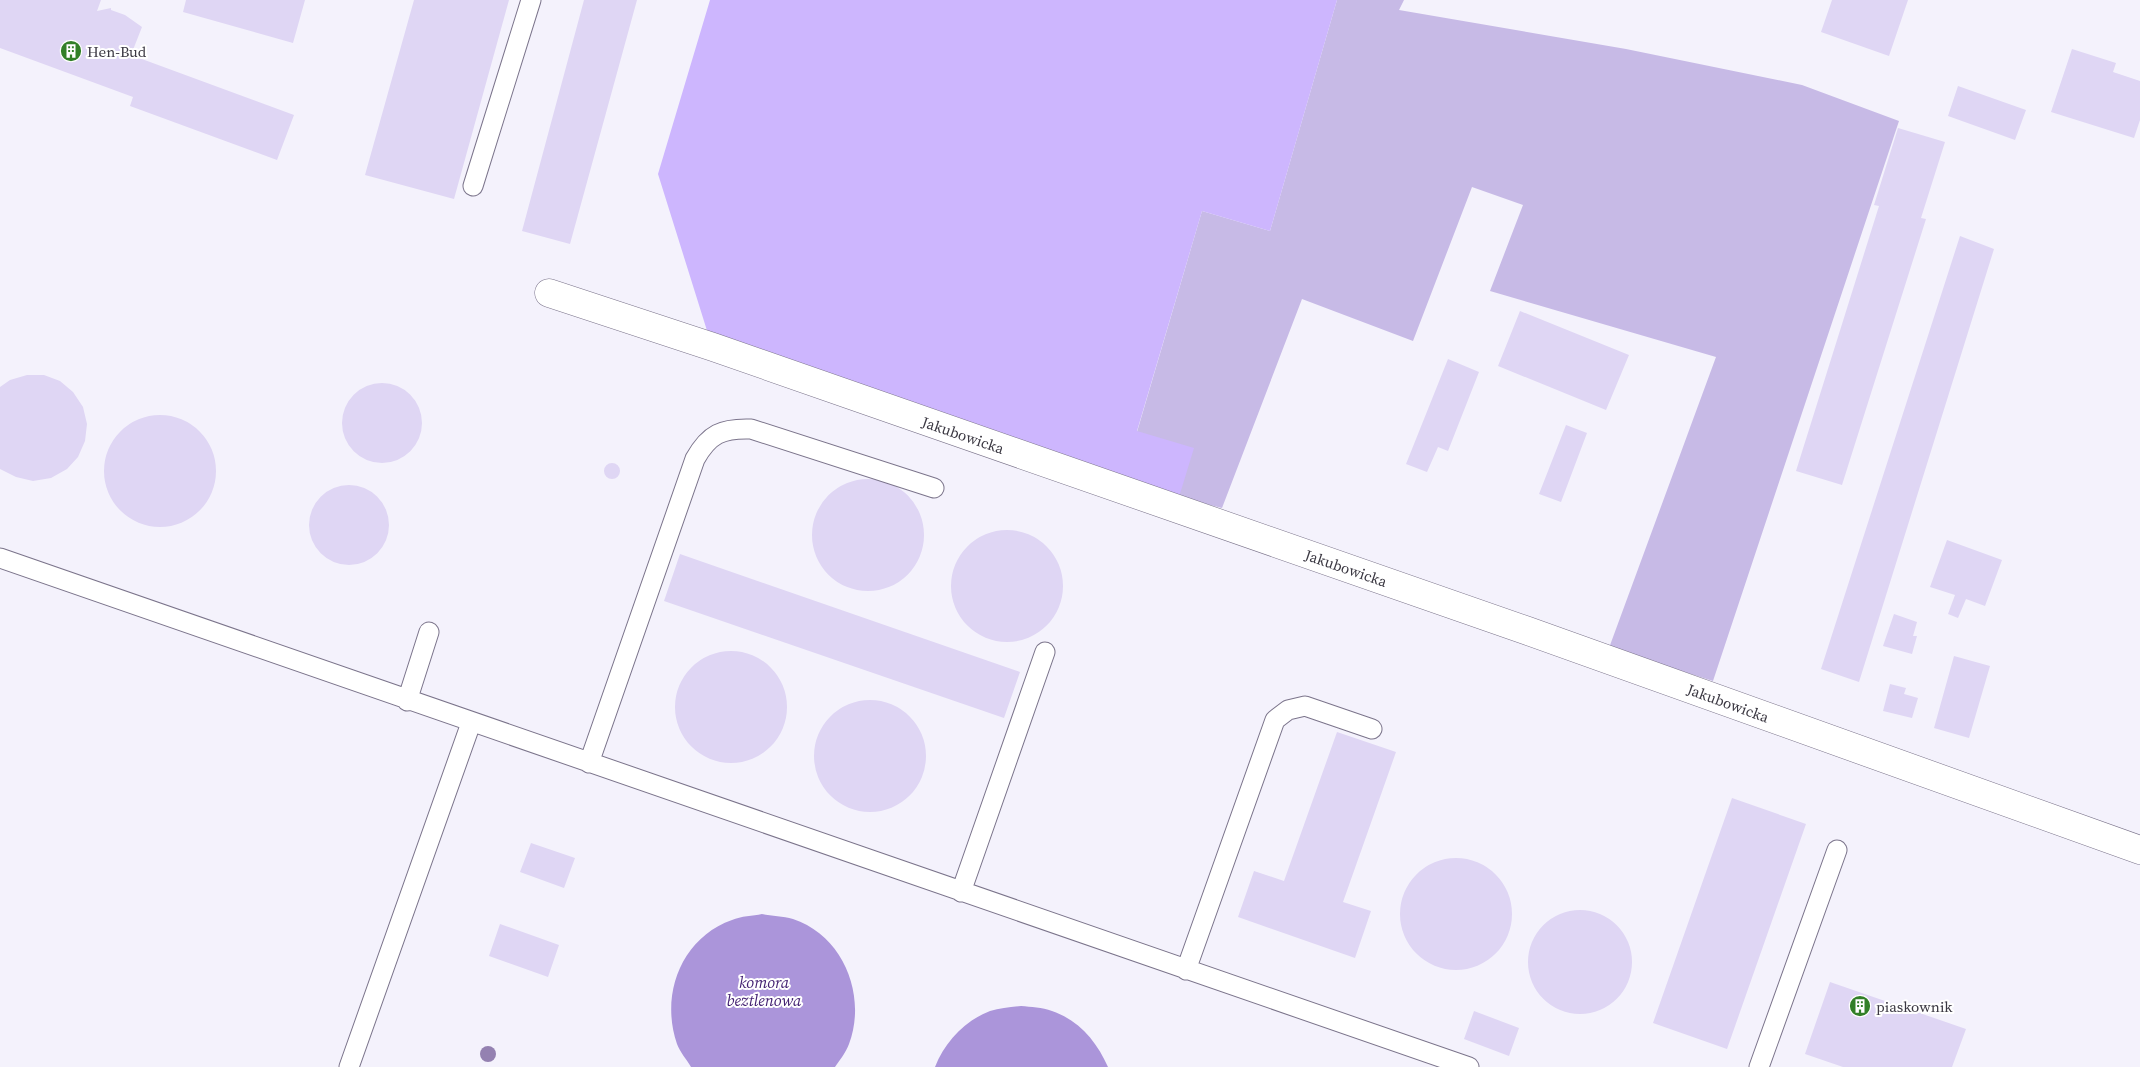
<svg xmlns="http://www.w3.org/2000/svg" width="2140" height="1067" viewBox="0 0 2140 1067" font-family="'Source Serif 4',serif">
  <rect width="100%" height="100%" fill="#f4f2fc"/>
  <path fill="#c7bae6" d="M 1337,0 L 1404,0 L 1399,10 L 1626,49 L 1802,85 L 1899,121 L 1713,681 L 1609,648 L 1716,357 L 1490,291 L 1523,205 L 1472,187 L 1413,341 L 1302,299 L 1222,508 L 1179,497 L 1137,432 L 1202,211 L 1270,231 Z"/>
  <path fill="#cdb6fe" d="M 710,0 L 1337,0 L 1270,231 L 1202,211 L 1137,431 L 1194,448 L 1179,497 L 709,337 L 658,174 Z"/>
  <path fill="#ab95da" d="M 762,914 C 772,916 783,916 793,919 C 844,936 867,996 849,1044 C 846,1052 840,1060 835,1067 L 691,1067 C 687,1060 680,1052 677,1044 C 660,995 681,938 732,920 C 741,916 753,916 762,914 Z
    M 1021,1006 C 1031,1007 1042,1007 1052,1011 C 1079,1020 1097,1042 1108,1067 L 935,1067 C 945,1042 964,1021 990,1011 C 1000,1008 1011,1007 1021,1006 Z"/>
  <path fill="#dfd6f4" d="M 0,0 L 101,0 L 97,11 L 111,8 L 111,10 L 125,15 L 142,27 L 131,55 L 294,115 L 277,160 L 130,106 L 133,97 L 0,48 Z
    M 186,0 L 305,0 L 293,43 L 183,12 Z
    M 414,0 L 509,0 L 454,199 L 365,175 Z
    M 584,0 L 637,0 L 570,244 L 522,231 Z
    M 1832,0 L 1908,0 L 1889,56 L 1821,32 Z
    M 2072,49 L 2116,63 L 2113,72 L 2140,81 L 2140,120 L 2134,138 L 2051,112 Z
    M 1958,86 L 2026,110 L 2015,140 L 1948,116 Z
    M 1898,128 L 1945,142 L 1921,218 L 1926,219 L 1842,485 L 1796,471 L 1879,206 L 1874,205 Z
    M 1960,236 L 1994,249 L 1859,682 L 1821,669 Z
    M 1520,311 L 1629,355 L 1606,410 L 1498,366 Z
    M 1448,359 L 1479,372 L 1448,451 L 1438,447 L 1427,472 L 1406,464 Z
    M 27,375 L 44,375 L 60,381 L 73,392 L 83,407 L 87,424 L 85,441 L 78,457 L 67,469 L 51,478 L 33,481 L 16,477 L 0,469 L 0,387 L 10,380 Z
    M342 423a40 40 0 1 1 80 0a40 40 0 1 1-80 0Z
    M104 471a56 56 0 1 1 112 0a56 56 0 1 1-112 0Z
    M 1566,425 L 1587,433 L 1561,502 L 1539,494 Z
    M604 471a8 8 0 1 1 16 0a8 8 0 1 1-16 0Z
    M812 535a56 56 0 1 1 112 0a56 56 0 1 1-112 0Z
    M309 525a40 40 0 1 1 80 0a40 40 0 1 1-80 0Z
    M951 586a56 56 0 1 1 112 0a56 56 0 1 1-112 0Z
    M 1947,540 L 2002,560 L 1985,606 L 1966,599 L 1958,618 L 1948,614 L 1955,595 L 1930,587 Z
    M 680,554 L 1020,672 L 1004,718 L 664,601 Z
    M 1894,614 L 1917,622 L 1913,636 L 1917,636 L 1912,654 L 1883,646 Z
    M675 707a56 56 0 1 1 112 0a56 56 0 1 1-112 0Z
    M 1954,656 L 1990,666 L 1969,738 L 1934,728 Z
    M 1890,684 L 1906,688 L 1904,694 L 1918,698 L 1912,718 L 1883,711 Z
    M814 756a56 56 0 1 1 112 0a56 56 0 1 1-112 0Z
    M 1337,732 L 1396,752 L 1343,902 L 1371,911 L 1355,958 L 1238,917 L 1254,871 L 1284,881 Z
    M 1732,798 L 1806,824 L 1727,1049 L 1653,1023 Z
    M 531,843 L 575,858 L 564,888 L 520,872 Z
    M1400 914a56 56 0 1 1 112 0a56 56 0 1 1-112 0Z
    M1528 962a52 52 0 1 1 104 0a52 52 0 1 1-104 0Z
    M 500,924 L 559,945 L 548,977 L 489,956 Z
    M 1830,982 L 1966,1029 L 1952,1067 L 1843,1067 L 1805,1054 Z
    M 1474,1011 L 1519,1028 L 1509,1056 L 1464,1039 Z"/>
  <g fill="none" stroke-linecap="round" stroke-linejoin="round">
    <g stroke="#7b748b" stroke-width="21">
      <path id="lane" d="M 473,186 L 531,0
        M 0,558 L 1469,1067
        M 407,701 L 429,632
        M 589,763 L 695,459 C 709,434 722,428 751,429 L 934,488
        M 961,892 L 1045,652
        M 1186,970 L 1275,720 L 1288,710 L 1305,706 L 1372,729
        M 349,1067 L 471,723
        M 1759,1067 L 1837,850"/>
    </g>
    <g stroke="#7b748b" stroke-width="29">
      <path id="street" d="M 549,293 L 713,347 L 1528,631 L 2140,850"/>
    </g>
    <use href="#lane" stroke="#fff" stroke-width="19"/>
    <use href="#street" stroke="#fff" stroke-width="28"/>
  </g>
  <circle fill="#9481b1" cx="488" cy="1054" r="8"/>
  <defs>
    <g id="building-disc" transform="scale(1.125)"><circle r="9.5" fill="#327f28" stroke="#fff"/><path d="M-4-6H4V6H1V3H-1V6H-4ZM-2.5-4.3h1.7v1.8h-1.7ZM.8-4.3h1.7v1.8H.8ZM-2.5-1h1.7V.8h-1.7ZM.8-1h1.7V.8H.8Z" fill="#fff"/></g>
  </defs>
  <g fill-rule="evenodd">
    <use href="#building-disc" x="71" y="51"/>
    <use href="#building-disc" x="1860" y="1006"/>
  </g>
  <g text-anchor="middle" dominant-baseline="central" stroke-width="4" stroke-linejoin="round" paint-order="stroke">
    <g font-size="15" fill="#3b3842" stroke="#fff" text-anchor="start">
      <text x="87" y="51">Hen-Bud</text>
      <text x="1876" y="1006">piaskownik</text>
    </g>
    <g font-size="15" fill="#3b3842" stroke="#fff">
      <text transform="translate(963 435) rotate(19)">Jakubowicka</text>
      <text transform="translate(1346 568) rotate(19)">Jakubowicka</text>
      <text transform="translate(1728 703) rotate(20)">Jakubowicka</text>
    </g>
    <g font-size="16" font-style="italic" fill="#432172" stroke="#fff">
      <text x="764" y="982">komora<tspan x="764" dy="18">beztlenowa</tspan></text>
    </g>
  </g>
</svg>
